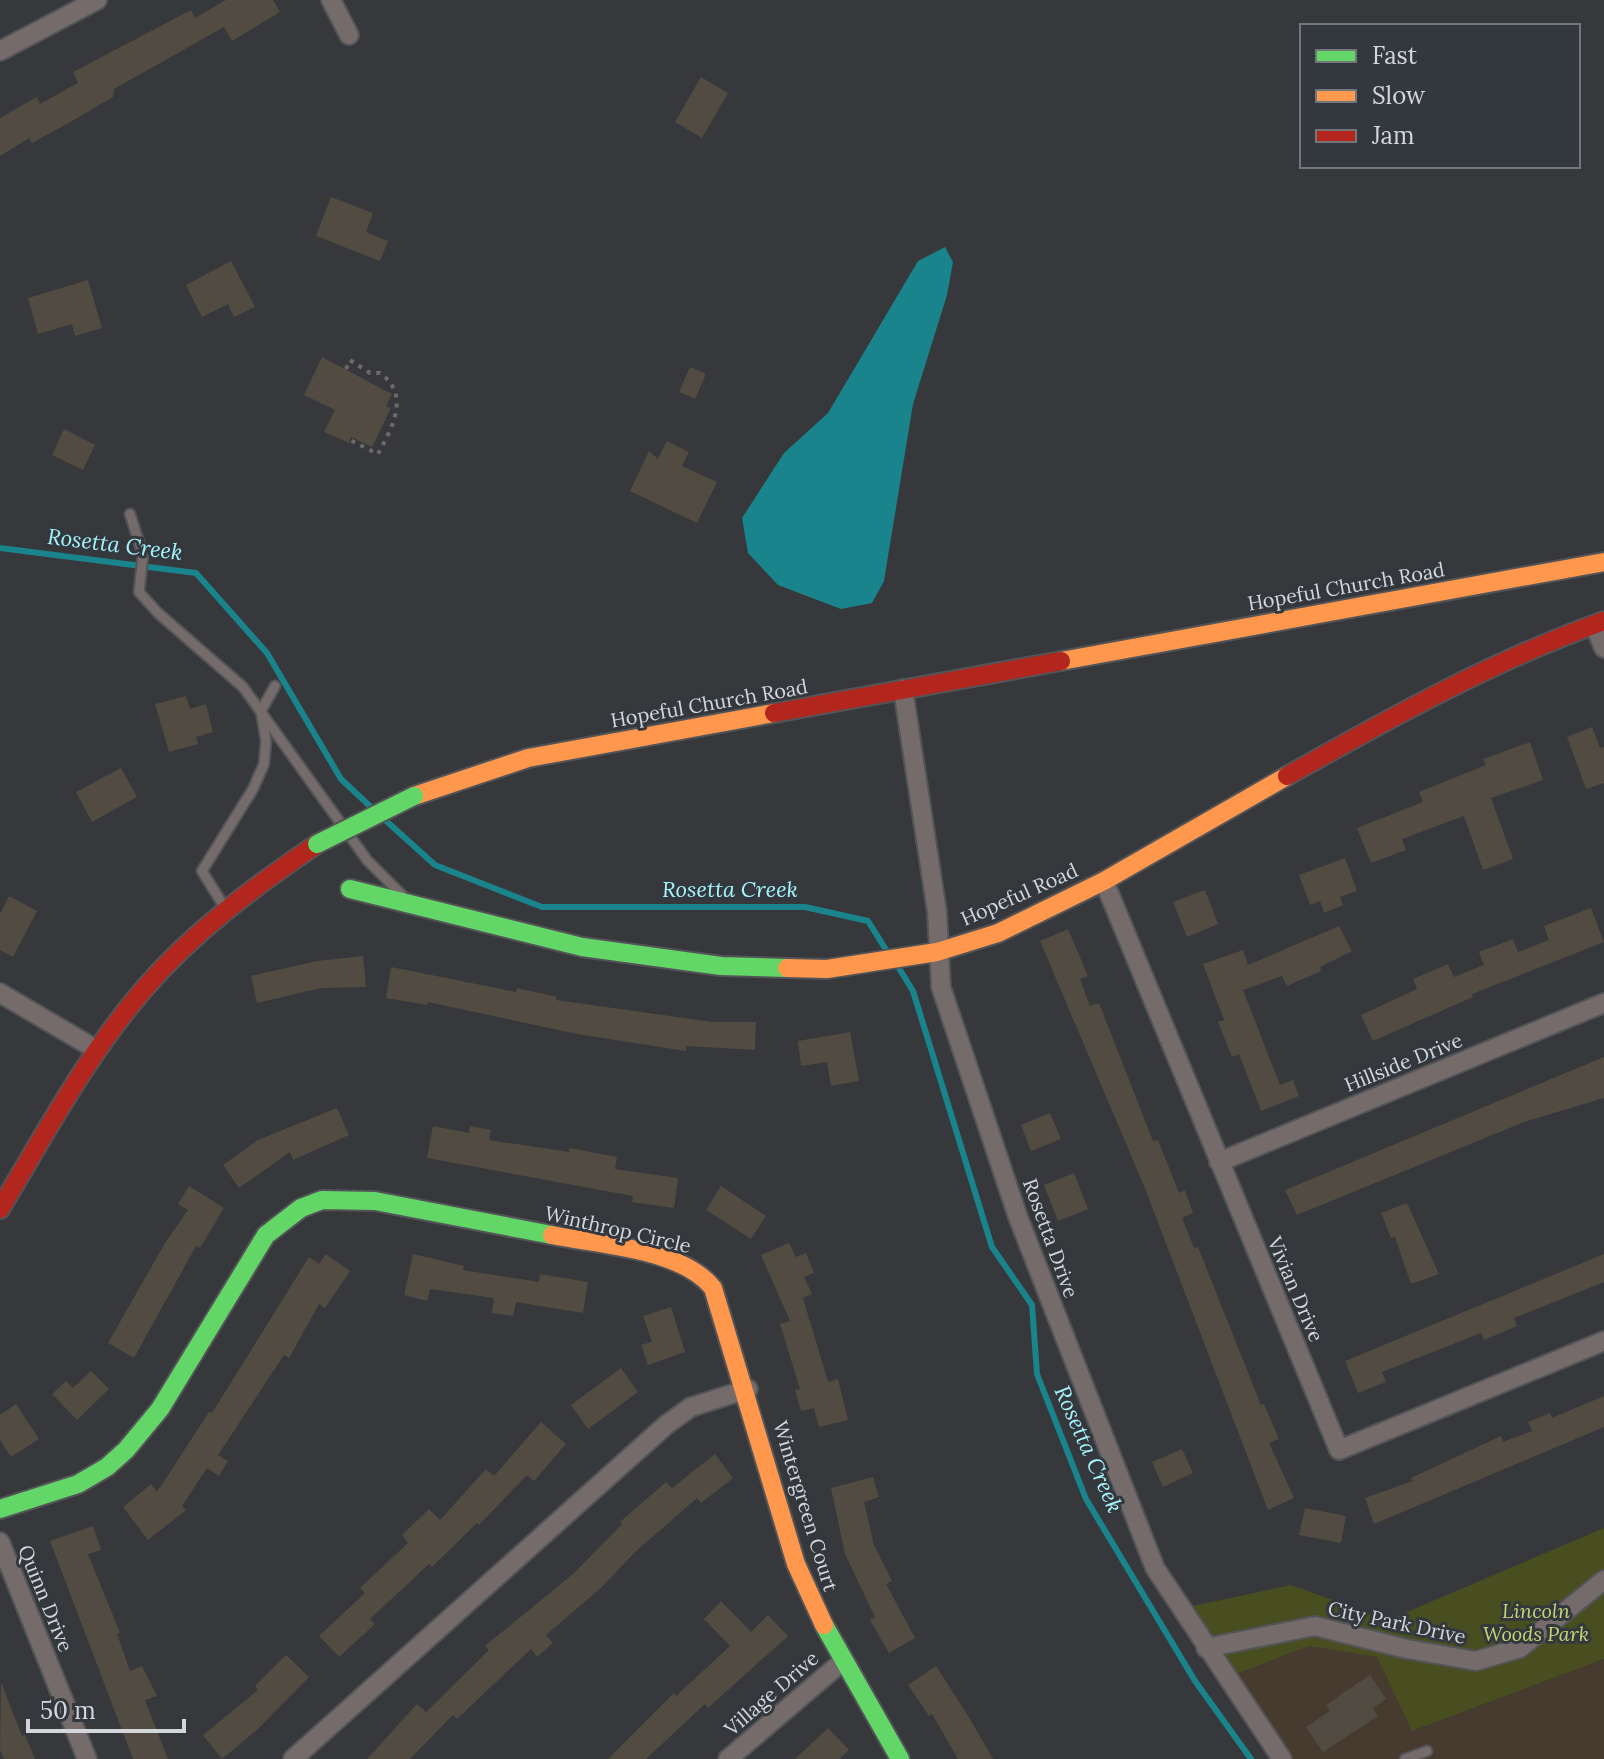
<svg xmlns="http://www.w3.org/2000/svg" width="1604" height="1759" viewBox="0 0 1604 1759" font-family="Lora,serif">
  <rect width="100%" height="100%" fill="#36383b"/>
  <path fill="#473b30" d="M 1309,1646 L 1377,1657 L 1413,1731 L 1604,1659 L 1604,1759 L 1282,1759 L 1226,1678 Z"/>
  <path fill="#484e20" d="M 1604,1528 L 1604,1659 L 1412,1731 L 1377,1657 L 1309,1646 L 1226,1678 L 1179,1609 L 1291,1585 L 1388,1620 Z"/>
  <path fill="#19848c" d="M 945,247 L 953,262 L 947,295 L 913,404 L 884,581 L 872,603 L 841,609 L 778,585 L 748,553 L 742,518 L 784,453 L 828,413 L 918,261 Z"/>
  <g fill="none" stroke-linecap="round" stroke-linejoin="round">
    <path stroke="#19848c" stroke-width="6" d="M 0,548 L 196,573 L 267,653 L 341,779 L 373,809
      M 384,819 L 435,865 L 542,907 L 805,907 L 868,921 L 888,953
      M 897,965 L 913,991 L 992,1247 L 1032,1305 L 1037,1374 L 1086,1499 L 1195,1681 L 1251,1759"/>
  </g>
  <path fill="#524b42" d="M 226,0 L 273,0 L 280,12 L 232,41 L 224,27 L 114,89 L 113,97 L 74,120 L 32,143 L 29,138 L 0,156 L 0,118 L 37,97 L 40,104 L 78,83 L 73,72 L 191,10 L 195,18 Z
    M 701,77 L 728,93 L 702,138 L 675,122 Z
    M 331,197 L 373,213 L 366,232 L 388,241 L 380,261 L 316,236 Z
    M 231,261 L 255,307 L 234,317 L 228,304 L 202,317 L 186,285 Z
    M 88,280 L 102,328 L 75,336 L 72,324 L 38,334 L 28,298 Z
    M 322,357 L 392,394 L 386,406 L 391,408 L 372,447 L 351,437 L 349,443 L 324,432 L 335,410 L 304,395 Z
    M 690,367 L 706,374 L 695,399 L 679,392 Z
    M 64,429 L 95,445 L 83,470 L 52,455 Z
    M 667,441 L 689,452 L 682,466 L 717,482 L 697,523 L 630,491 L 649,451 L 658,459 Z
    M 186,696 L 190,709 L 206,704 L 213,732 L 196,737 L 198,744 L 169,752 L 155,704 Z
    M 1592,727 L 1600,748 L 1604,747 L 1604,783 L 1586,789 L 1567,737 Z
    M 1530,742 L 1543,780 L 1491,798 L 1513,859 L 1483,870 L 1464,816 L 1402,839 L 1406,850 L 1371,863 L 1357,828 L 1423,802 L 1419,792 L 1486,765 L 1483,759 Z
    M 121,768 L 137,797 L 92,822 L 76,792 Z
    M 1345,858 L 1357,891 L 1340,897 L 1343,905 L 1324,913 L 1320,901 L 1310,905 L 1299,875 Z
    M 1205,890 L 1218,924 L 1187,937 L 1173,902 Z
    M 9,896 L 37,911 L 13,957 L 0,950 L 0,914 Z
    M 1591,908 L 1604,942 L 1472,994 L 1473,997 L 1373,1041 L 1361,1015 L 1417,989 L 1413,979 L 1448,964 L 1454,977 L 1484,965 L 1479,952 L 1513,939 L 1518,952 L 1549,940 L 1544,926 Z
    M 1339,926 L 1352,951 L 1320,967 L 1321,971 L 1287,986 L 1282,976 L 1243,990 L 1280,1085 L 1293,1080 L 1299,1096 L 1261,1111 L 1239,1054 L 1232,1057 L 1218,1022 L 1224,1020 L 1203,964 L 1243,950 L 1248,965 Z
    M 1068,929 L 1088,976 L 1080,979 L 1090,1006 L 1099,1003 L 1153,1141 L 1158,1140 L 1179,1193 L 1185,1190 L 1193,1213 L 1182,1218 L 1194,1248 L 1198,1247 L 1261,1405 L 1264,1404 L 1279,1439 L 1269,1443 L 1294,1498 L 1268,1510 L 1144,1186 L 1040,941 Z
    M 363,956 L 366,987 L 321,988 L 257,1003 L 251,976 L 317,961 Z
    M 391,967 L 516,992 L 517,988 L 557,997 L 556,1000 L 712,1022 L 756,1022 L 755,1050 L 686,1046 L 686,1051 L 577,1034 L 428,1002 L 427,1005 L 386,998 Z
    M 850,1032 L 859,1081 L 831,1086 L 827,1062 L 801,1066 L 798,1041 Z
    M 1604,1057 L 1604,1098 L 1524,1122 L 1297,1215 L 1285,1190 Z
    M 337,1108 L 349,1135 L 293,1160 L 290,1152 L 239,1188 L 223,1165 L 258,1140 Z
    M 1050,1113 L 1061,1139 L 1031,1151 L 1021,1125 Z
    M 433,1126 L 469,1133 L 470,1126 L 491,1130 L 489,1140 L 569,1152 L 570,1148 L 617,1157 L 615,1169 L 678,1178 L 674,1208 L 632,1202 L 633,1196 L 427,1158 Z
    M 1074,1173 L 1088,1209 L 1058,1221 L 1044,1185 Z
    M 189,1186 L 224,1208 L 200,1248 L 196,1246 L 134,1358 L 108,1343 L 165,1243 L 188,1210 L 178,1204 Z
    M 721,1186 L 766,1216 L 751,1239 L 706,1210 Z
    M 1407,1203 L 1439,1274 L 1411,1284 L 1395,1237 L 1391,1238 L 1381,1213 Z
    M 789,1243 L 796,1257 L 806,1253 L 814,1273 L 804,1277 L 812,1294 L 803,1298 L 828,1382 L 838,1379 L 848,1420 L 819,1427 L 814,1408 L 801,1411 L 795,1390 L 800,1389 L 780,1324 L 790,1321 L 761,1255 Z
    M 326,1254 L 350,1271 L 325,1308 L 319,1304 L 289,1358 L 284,1355 L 218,1455 L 228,1461 L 219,1476 L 207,1468 L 182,1506 L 186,1510 L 148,1540 L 123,1507 L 151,1484 L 157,1492 L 209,1412 L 212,1413 L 309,1257 L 319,1264 Z
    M 413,1254 L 464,1266 L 463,1270 L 539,1282 L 540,1274 L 588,1282 L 583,1313 L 516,1302 L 513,1316 L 492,1313 L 494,1298 L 430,1289 L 427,1301 L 404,1295 Z
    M 1604,1254 L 1604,1282 L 1514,1318 L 1517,1326 L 1484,1340 L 1481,1333 L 1382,1372 L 1386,1382 L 1358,1393 L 1345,1361 Z
    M 671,1307 L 685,1352 L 648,1365 L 641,1345 L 652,1342 L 643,1316 Z
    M 621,1368 L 638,1392 L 588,1429 L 571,1405 Z
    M 91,1371 L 109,1389 L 77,1420 L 52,1394 L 66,1381 L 73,1388 Z
    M 1604,1396 L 1604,1427 L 1374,1524 L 1365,1498 L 1413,1481 L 1411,1478 L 1501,1436 L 1503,1442 L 1532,1431 L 1528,1422 L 1550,1413 L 1552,1418 Z
    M 16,1404 L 39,1439 L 11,1457 L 0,1440 L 0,1415 Z
    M 541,1422 L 566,1444 L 534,1481 L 527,1475 L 479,1525 L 477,1523 L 432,1567 L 429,1564 L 370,1619 L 375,1624 L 339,1657 L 319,1636 L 365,1593 L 360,1588 L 408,1543 L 402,1535 L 429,1509 L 440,1520 L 486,1469 L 494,1476 Z
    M 1182,1449 L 1193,1473 L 1163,1487 L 1152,1462 Z
    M 715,1454 L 733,1478 L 701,1503 L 697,1498 L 634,1553 L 601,1588 L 546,1635 L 553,1643 L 537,1657 L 531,1649 L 457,1719 L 453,1715 L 410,1759 L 367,1759 L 417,1704 L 426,1712 L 489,1650 L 485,1646 L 574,1573 L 622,1524 L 620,1522 L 666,1482 L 672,1488 Z
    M 873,1477 L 879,1497 L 864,1502 L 874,1545 L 892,1581 L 886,1584 L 915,1638 L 889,1653 L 870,1620 L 875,1617 L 845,1554 L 831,1488 Z
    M 1305,1508 L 1346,1516 L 1341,1543 L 1299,1535 Z
    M 93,1526 L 101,1550 L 88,1554 L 120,1633 L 117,1634 L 130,1671 L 142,1666 L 157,1696 L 145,1700 L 168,1759 L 133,1759 L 50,1541 Z
    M 721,1601 L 751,1632 L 768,1615 L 788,1636 L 708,1708 L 705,1704 L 646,1759 L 608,1759 L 674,1693 L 676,1696 L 730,1646 L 704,1619 Z
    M 286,1655 L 309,1677 L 258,1729 L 222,1759 L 203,1735 L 258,1690 L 255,1686 Z
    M 936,1666 L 967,1714 L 993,1759 L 958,1759 L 932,1714 L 929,1716 L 908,1685 Z
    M 1370,1675 L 1386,1699 L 1373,1708 L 1378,1716 L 1323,1752 L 1306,1727 L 1330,1711 L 1326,1705 Z
    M 1,1682 L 22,1736 L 25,1735 L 35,1759 L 4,1759 L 0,1750 Z
    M 828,1728 L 849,1750 L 839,1759 L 795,1759 Z"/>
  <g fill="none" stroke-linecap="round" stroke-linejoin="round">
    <g stroke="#535457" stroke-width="13">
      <path id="lane" d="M 130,514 L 143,555 L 139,592 L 158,613 L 243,687 L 367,860 L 402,895
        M 225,908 L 202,871 L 253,789 L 264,764 L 266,741 L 261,711 L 275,686
        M 1405,1759 L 1427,1751"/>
    </g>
    <g stroke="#535457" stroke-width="22">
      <path id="street" d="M 331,0 L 349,35
        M 0,51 L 97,0
        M 1594,625 L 1604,648
        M 903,689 L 937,912 L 941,987 L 1018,1217 L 1155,1568 L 1282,1759
        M 1104,881 L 1339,1450 L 1604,1341
        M 0,993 L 97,1050
        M 1219,1162 L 1604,1003
        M 0,1542 L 87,1759
        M 1206,1648 L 1315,1626 L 1407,1649 L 1476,1661 L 1520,1648 L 1604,1580
        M 293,1759 L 666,1425 L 691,1407 L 748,1389
        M 728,1759 L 843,1661"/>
    </g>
    <g stroke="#535457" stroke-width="22">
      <path id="fast" d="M 350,889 L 582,947 L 721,966 L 787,968
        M 0,1509 L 78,1484 L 107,1467 L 126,1450 L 160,1409 L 266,1235 L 301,1208 L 322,1200 L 375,1201 L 552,1235
        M 824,1625 L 900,1759"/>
    </g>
    <g stroke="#535457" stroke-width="22">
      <path id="slow" d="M 1061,661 L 1604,562
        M 414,796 L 528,758 L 774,713
        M 787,968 L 827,969 L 937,952 L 998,933 L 1104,881 L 1287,776
        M 552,1235 C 600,1245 681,1248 713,1288 L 796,1564 L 824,1625"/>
    </g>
    <g stroke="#535457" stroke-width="22">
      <path id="jam" d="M 774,713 L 1061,661
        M 1287,776 C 1390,718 1492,661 1604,621
        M 0,1209 C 45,1134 87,1055 144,989 C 193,932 255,886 317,844"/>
    </g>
    <path stroke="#6f6a6a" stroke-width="4" stroke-dasharray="4 6" stroke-linecap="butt" d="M 346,369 L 350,360 L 370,373 L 380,373 C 411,395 392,428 378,454 L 350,440"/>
    <use href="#lane" stroke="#746b6a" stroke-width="9"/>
    <use href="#street" stroke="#746b6a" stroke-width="18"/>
    <use href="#fast" stroke="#63d668" stroke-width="18"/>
    <use href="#slow" stroke="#ff974d" stroke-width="18"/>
    <use href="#jam" stroke="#b3261e" stroke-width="18"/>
    <g stroke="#535457" stroke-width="22" stroke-linecap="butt">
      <path id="fast-bridge" d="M 317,844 L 414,796"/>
    </g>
    <use href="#fast-bridge" stroke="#63d668" stroke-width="18"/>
  </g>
  <g text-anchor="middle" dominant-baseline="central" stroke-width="6" stroke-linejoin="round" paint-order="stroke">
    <g font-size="20" fill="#d3d6da" stroke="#33383e">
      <text transform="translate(1346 586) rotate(-10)">Hopeful Church Road</text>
      <text transform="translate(709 703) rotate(-10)">Hopeful Church Road</text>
      <text transform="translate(1019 894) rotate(-24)">Hopeful Road</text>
      <text transform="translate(1403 1062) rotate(-22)">Hillside Drive</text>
      <text transform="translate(618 1229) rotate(13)">Winthrop Circle</text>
      <text transform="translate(1051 1238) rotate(70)">Rosetta Drive</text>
      <text transform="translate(1296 1289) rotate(67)">Vivian Drive</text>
      <text transform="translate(806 1506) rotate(73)">Wintergreen Court</text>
      <text transform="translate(46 1598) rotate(68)">Quinn Drive</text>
      <text transform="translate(1397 1622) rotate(12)">City Park Drive</text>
      <text transform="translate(771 1693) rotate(-41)">Village Drive</text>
    </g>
    <g font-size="20" font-style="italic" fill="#c9d471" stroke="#33383e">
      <text x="1536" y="1610">Lincoln<tspan x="1536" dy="23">Woods Park</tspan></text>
    </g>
    <g font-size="22" font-style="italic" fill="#a7f3fa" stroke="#33383e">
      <text transform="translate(115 544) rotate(7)">Rosetta Creek</text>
      <text x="730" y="889">Rosetta Creek</text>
      <text transform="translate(1089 1449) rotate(66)">Rosetta Creek</text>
    </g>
  </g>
  <rect x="1300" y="24" width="280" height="144" fill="#33383e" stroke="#73777c" stroke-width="2"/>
  <rect x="1316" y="50" width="40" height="12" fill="#63d668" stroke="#73777c" stroke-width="2"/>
  <text x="1372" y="64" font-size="24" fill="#d3d6da">Fast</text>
  <rect x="1316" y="90" width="40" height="12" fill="#ff974d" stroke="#73777c" stroke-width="2"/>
  <text x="1372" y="104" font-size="24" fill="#d3d6da">Slow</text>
  <rect x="1316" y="130" width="40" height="12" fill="#b3261e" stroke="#73777c" stroke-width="2"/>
  <text x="1372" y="144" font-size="24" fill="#d3d6da">Jam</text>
  <path d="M28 1719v12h156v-12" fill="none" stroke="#d3d6da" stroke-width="4"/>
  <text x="40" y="1719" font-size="24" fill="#d3d6da" stroke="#33383e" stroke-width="6" paint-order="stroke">50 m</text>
</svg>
